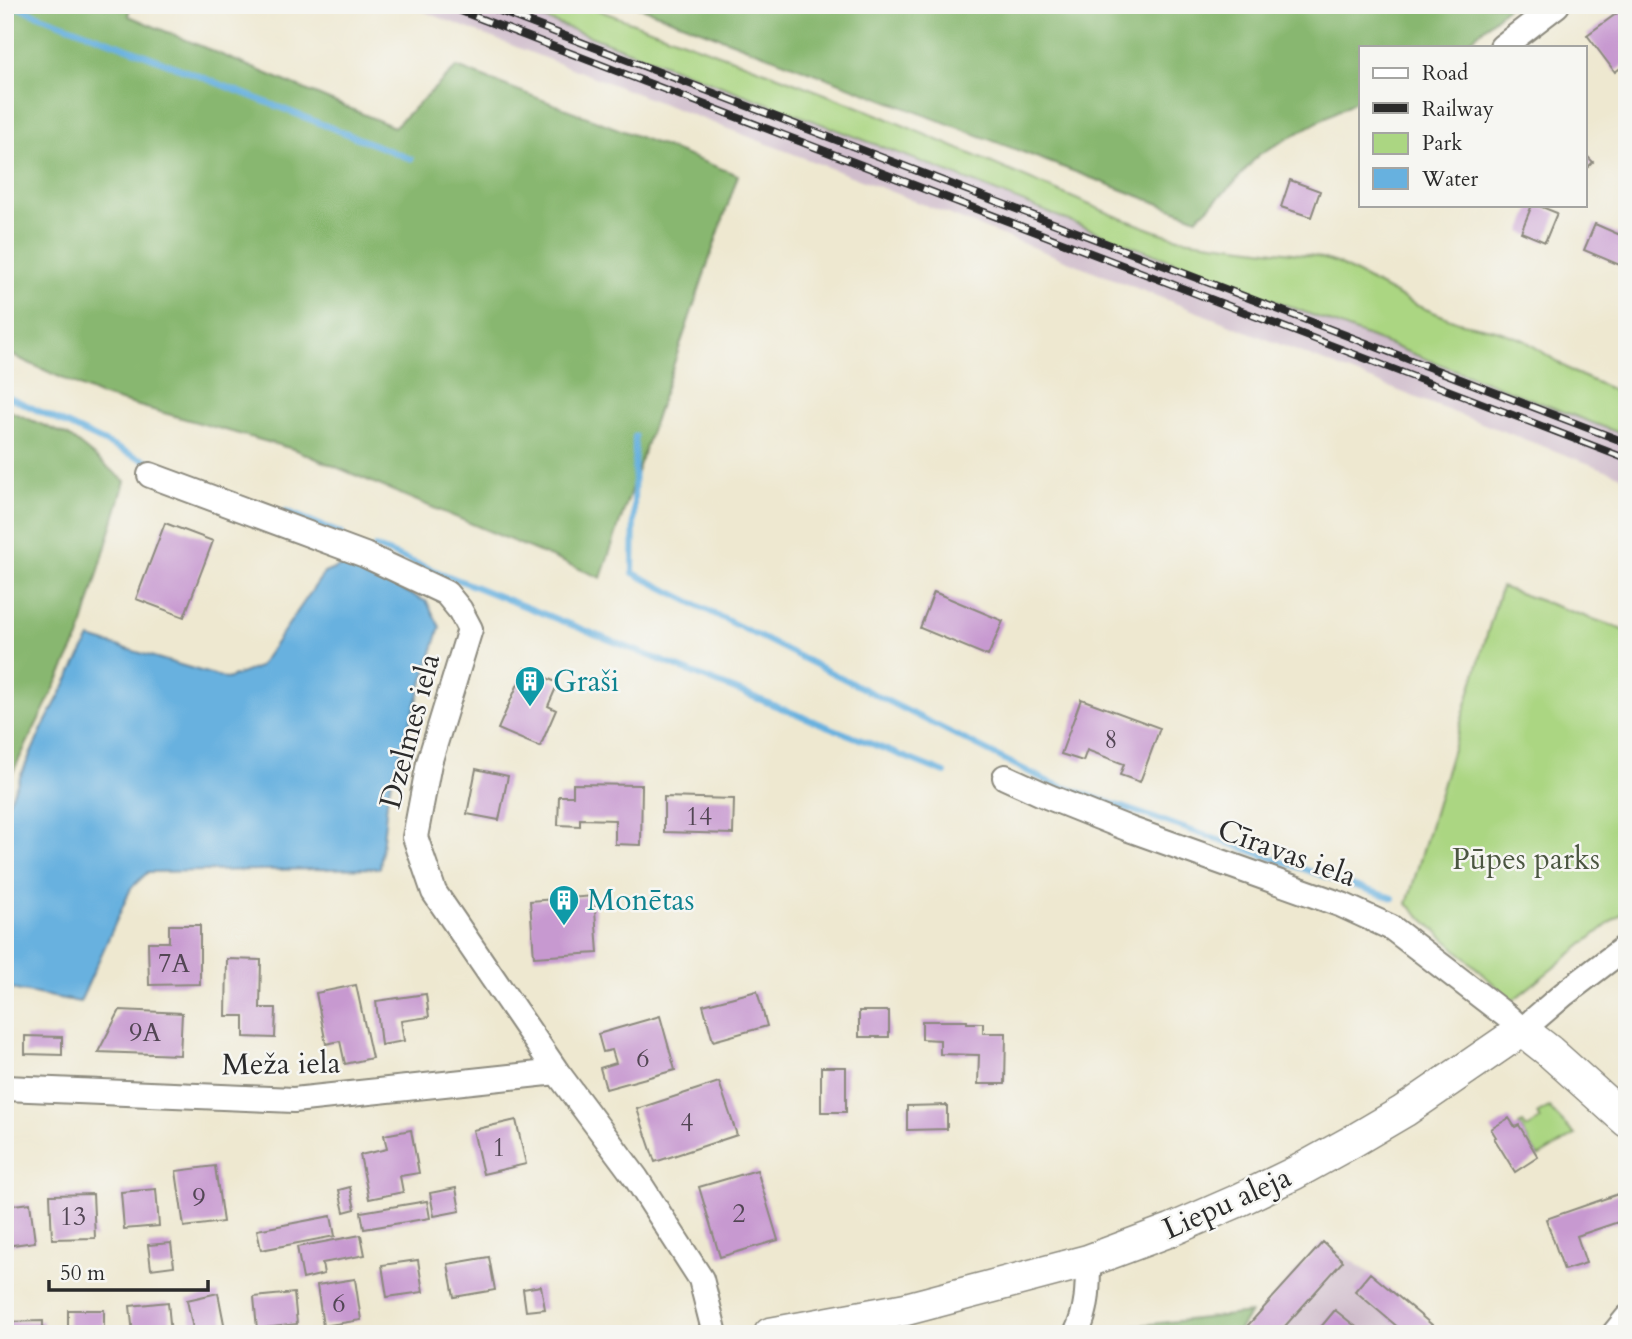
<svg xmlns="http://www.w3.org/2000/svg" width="1632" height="1339" viewBox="0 0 1632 1339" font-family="Cardo,serif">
  <rect width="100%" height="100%" fill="#f6f6f2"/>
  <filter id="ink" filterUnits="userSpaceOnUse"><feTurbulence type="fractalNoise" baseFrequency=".0143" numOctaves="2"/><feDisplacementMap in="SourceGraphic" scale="14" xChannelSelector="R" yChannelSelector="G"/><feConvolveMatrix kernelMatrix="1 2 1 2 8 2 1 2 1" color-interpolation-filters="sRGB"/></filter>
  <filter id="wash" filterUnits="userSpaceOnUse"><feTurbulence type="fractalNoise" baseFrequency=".00686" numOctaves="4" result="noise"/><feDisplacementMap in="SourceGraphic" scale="28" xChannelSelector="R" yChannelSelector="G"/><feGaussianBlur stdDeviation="1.57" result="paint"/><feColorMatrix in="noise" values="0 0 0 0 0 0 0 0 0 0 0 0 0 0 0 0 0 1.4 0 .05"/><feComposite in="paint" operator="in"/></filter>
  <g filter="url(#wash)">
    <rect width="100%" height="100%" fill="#eee8d0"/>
    <path fill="#d0bdcc" d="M 407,5 L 508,5 L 927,164 L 1122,242 L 1627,436 L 1627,478 L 1455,413 L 874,185 Z
      M 1323,1242 L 1370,1273 L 1443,1334 L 1240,1334 Z"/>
    <path fill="#abd682" stroke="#6b8056" stroke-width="2" d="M 508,5 L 584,5 L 752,66 L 872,112 L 1118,217 L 1161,233 L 1182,239 L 1315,256 L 1337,263 L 1418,306 L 1458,322 L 1496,330 L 1524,340 L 1573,372 L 1627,396 L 1627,436 L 1122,242 L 927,164 Z
      M 1501,587 L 1627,631 L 1627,909 L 1512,1001 L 1407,904 Z
      M 1549,1107 L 1553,1112 L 1575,1135 L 1538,1157 L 1519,1125 L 1523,1123 L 1527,1128 L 1540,1120 L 1537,1114 Z"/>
    <path fill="#88b770" stroke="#5a714e" stroke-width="2" d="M 5,5 L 129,5 L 129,16 L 394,127 L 457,67 L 738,175 L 601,578 L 293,449 L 99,395 L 5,352 Z
      M 634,5 L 1510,5 L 1463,47 L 1361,47 L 1361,98 L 1258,155 L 1235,182 L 1197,218 Z
      M 5,409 L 69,436 L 125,481 L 79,638 L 5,788 Z
      M 1250,1313 L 1236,1334 L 1130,1334 L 1134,1326 Z"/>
    <path fill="#67b1df" stroke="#496e85" stroke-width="2" d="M 348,563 L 427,602 L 440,627 L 388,793 L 380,868 L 148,872 L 131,888 L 80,1002 L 5,988 L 5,810 L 43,727 L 90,638 L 227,679 L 259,667 L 324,573 Z"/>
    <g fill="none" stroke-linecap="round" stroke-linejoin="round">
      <path stroke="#67b1df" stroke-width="6" d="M 11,5 L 125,47 L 411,159
        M 5,395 L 132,455 L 164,467
        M 635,436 L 633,573 L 1049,782 L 1330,878 L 1393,898
        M 286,511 L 342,534
        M 375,547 L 945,773"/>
    </g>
    <g id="blocks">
      <path fill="#c799d0" d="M 1627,6 L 1627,63 L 1615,72 L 1587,35 Z
        M 1585,154 L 1593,162 L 1585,170 Z
        M 1290,180 L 1320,191 L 1311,217 L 1281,207 Z
        M 1532,205 L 1537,205 L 1557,213 L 1545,242 L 1521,232 Z
        M 1595,224 L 1627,238 L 1627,256 L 1622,266 L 1584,250 Z
        M 165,523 L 213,541 L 184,617 L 136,599 Z
        M 934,592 L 1003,621 L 988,656 L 920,628 Z
        M 525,668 L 558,683 L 548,706 L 556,710 L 540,747 L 498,729 Z
        M 1081,699 L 1160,728 L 1140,782 L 1120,775 L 1124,764 L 1087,750 L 1083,761 L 1061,754 Z
        M 476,769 L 508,776 L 499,820 L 467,814 Z
        M 573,784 L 642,785 L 641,845 L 615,844 L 615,820 L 580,819 L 580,826 L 558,825 L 559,796 L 573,796 Z
        M 664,797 L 734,799 L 733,834 L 664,832 Z
        M 594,896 L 598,953 L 534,957 L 530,901 Z
        M 169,925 L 200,925 L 200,984 L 149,985 L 148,942 L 169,942 Z
        M 227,959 L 261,960 L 260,1008 L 276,1008 L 275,1038 L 244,1037 L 244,1016 L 226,1016 Z
        M 356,985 L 372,1058 L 345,1064 L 340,1041 L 326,1044 L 316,993 Z
        M 757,991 L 767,1026 L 713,1041 L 703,1005 Z
        M 426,994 L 429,1017 L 401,1021 L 404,1041 L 381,1045 L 376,1001 Z
        M 120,1010 L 182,1013 L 180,1055 L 98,1052 Z
        M 859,1011 L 889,1011 L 889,1037 L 859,1037 Z
        M 660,1016 L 675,1070 L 606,1089 L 600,1068 L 616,1063 L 612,1050 L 603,1052 L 598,1034 Z
        M 922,1021 L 967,1021 L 967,1023 L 983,1023 L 983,1033 L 1006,1033 L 1005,1084 L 978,1084 L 979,1055 L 940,1054 L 940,1040 L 922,1039 Z
        M 25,1036 L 62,1037 L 62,1055 L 25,1054 Z
        M 821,1067 L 846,1067 L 846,1112 L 821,1112 Z
        M 719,1082 L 737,1135 L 655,1162 L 637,1109 Z
        M 947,1105 L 947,1129 L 907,1130 L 907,1106 Z
        M 1509,1118 L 1515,1127 L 1519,1125 L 1538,1157 L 1515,1172 L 1494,1138 L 1496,1137 L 1491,1129 Z
        M 516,1120 L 526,1164 L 483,1174 L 473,1130 Z
        M 411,1130 L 419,1173 L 400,1176 L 403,1192 L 369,1199 L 360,1155 L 387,1149 L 384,1135 Z
        M 215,1166 L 223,1222 L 184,1227 L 176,1171 Z
        M 757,1170 L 778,1240 L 720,1257 L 699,1187 Z
        M 350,1187 L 355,1209 L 344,1212 L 339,1190 Z
        M 456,1188 L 460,1211 L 434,1216 L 430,1193 Z
        M 156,1189 L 159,1226 L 124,1229 L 121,1192 Z
        M 1627,1191 L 1627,1219 L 1577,1236 L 1586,1263 L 1564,1270 L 1546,1219 Z
        M 93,1194 L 95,1238 L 52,1239 L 50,1195 Z
        M 427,1201 L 430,1218 L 364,1229 L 361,1212 Z
        M 30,1203 L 35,1242 L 5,1246 L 5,1206 Z
        M 331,1216 L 335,1236 L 261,1250 L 257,1230 Z
        M 361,1235 L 365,1255 L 322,1263 L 324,1274 L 303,1279 L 297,1247 Z
        M 1323,1242 L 1343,1261 L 1278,1334 L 1240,1334 Z
        M 171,1243 L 174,1266 L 151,1269 L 148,1245 Z
        M 489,1257 L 495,1290 L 454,1297 L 448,1264 Z
        M 418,1260 L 423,1292 L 387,1297 L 382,1265 Z
        M 1370,1273 L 1443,1334 L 1406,1334 L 1355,1291 Z
        M 355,1279 L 361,1320 L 323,1326 L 317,1285 Z
        M 541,1286 L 545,1309 L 526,1311 L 523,1289 Z
        M 218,1293 L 226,1334 L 194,1334 L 187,1300 Z
        M 294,1293 L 297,1324 L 257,1329 L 254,1297 Z
        M 168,1302 L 171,1334 L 133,1334 L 130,1306 Z
        M 68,1310 L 104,1310 L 104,1334 L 68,1334 Z
        M 1335,1310 L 1365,1334 L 1315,1334 Z
        M 43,1321 L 43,1334 L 5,1334 L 5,1322 Z"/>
    </g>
  </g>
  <g filter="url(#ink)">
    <use href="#blocks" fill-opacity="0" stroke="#8c8a7e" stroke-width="2"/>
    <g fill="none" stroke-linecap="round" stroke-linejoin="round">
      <g stroke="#8c8a7e" stroke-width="28">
        <path id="minor" d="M 1502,47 L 1557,5
          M 150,475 L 365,555 L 446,593 L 460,610 L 470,629 L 429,763 L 415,837 L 434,892 L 557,1072 L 636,1178 L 701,1279 L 715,1334
          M 1005,777 L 1049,797 L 1129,829 L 1342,905 L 1392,928 L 1508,1017 L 1522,1030 L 1564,994 L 1627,946
          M 5,1088 L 294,1100 L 557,1072
          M 1076,1334 C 1088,1310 1088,1287 1088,1261
          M 1614,1334 L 1627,1318"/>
      </g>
      <g stroke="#8c8a7e" stroke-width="35">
        <path id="tertiary" d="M 770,1334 L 906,1309 L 1088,1261 L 1171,1230 L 1235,1202 L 1295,1173 L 1353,1141 L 1404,1111 L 1522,1030 L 1549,1051 L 1627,1121"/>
      </g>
      <use href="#minor" stroke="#fff" stroke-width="24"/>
      <use href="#tertiary" stroke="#fff" stroke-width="32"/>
      <g stroke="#2b2b2b" stroke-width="8">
        <path id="rail" d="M 445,5 L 1627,459
          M 484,5 L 1627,443"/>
      </g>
      <use href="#rail" stroke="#f6f6f2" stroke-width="5" stroke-dasharray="16" stroke-linecap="butt"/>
    </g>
  </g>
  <defs>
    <g id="building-pin" transform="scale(1.575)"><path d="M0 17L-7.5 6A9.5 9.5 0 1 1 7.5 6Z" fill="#0f9aa8" stroke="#f6f6f2"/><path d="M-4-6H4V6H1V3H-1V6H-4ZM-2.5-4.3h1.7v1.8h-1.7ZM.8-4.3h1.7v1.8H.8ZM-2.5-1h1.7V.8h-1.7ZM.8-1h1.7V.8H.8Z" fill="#fff"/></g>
  </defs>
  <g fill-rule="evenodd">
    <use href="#building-pin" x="530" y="681"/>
    <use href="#building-pin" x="564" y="900"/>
  </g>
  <g text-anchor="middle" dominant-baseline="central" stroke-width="5" stroke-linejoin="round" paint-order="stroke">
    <g font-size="26" fill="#524654">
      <text x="1111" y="739">8</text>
      <text x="699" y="816">14</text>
      <text x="174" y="963">7A</text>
      <text x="145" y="1032">9A</text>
      <text x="643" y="1058">6</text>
      <text x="687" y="1122">4</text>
      <text x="499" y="1147">1</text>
      <text x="199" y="1197">9</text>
      <text x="739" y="1213">2</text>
      <text x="73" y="1216">13</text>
      <text x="339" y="1303">6</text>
    </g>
    <g font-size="30" fill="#0d838f" stroke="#f6f6f2" text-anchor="start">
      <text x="553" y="681">Graši</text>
      <text x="587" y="900">Monētas</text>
    </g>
    <g font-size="30" fill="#2b2b2b" stroke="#f6f6f2">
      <text transform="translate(410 731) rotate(-75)">Dzelmes iela</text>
      <text transform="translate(1287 853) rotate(20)">Cīravas iela</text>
      <text transform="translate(281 1064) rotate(-1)">Meža iela</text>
      <text transform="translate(1227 1203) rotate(-24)">Liepu aleja</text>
    </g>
    <g font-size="30" fill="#4b5641" stroke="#f6f6f2">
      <text x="1526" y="859">Pūpes parks</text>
    </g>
  </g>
  <rect width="1632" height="1339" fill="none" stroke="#f6f6f2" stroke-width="28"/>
  <rect x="1359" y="46" width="228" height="161" fill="#f6f6f2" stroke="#a5a5a2" stroke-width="2"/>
  <rect x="1373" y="68" width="35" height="10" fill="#ffffff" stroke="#a5a5a2" stroke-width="2"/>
  <text x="1422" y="80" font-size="21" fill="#2b2b2b">Road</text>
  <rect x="1373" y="103" width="35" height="10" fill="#2b2b2b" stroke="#a5a5a2" stroke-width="2"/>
  <text x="1422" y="116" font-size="21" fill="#2b2b2b">Railway</text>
  <rect x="1373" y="133" width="35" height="21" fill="#abd682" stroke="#a5a5a2" stroke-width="2"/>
  <text x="1422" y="150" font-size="21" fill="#2b2b2b">Park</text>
  <rect x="1373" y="168" width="35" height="21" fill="#67b1df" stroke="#a5a5a2" stroke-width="2"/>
  <text x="1422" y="186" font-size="21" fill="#2b2b2b">Water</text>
  <path d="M49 1280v10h159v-10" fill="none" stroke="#2b2b2b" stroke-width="3.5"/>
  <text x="60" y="1280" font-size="21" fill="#2b2b2b" stroke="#f6f6f2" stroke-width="5" paint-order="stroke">50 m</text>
</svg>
